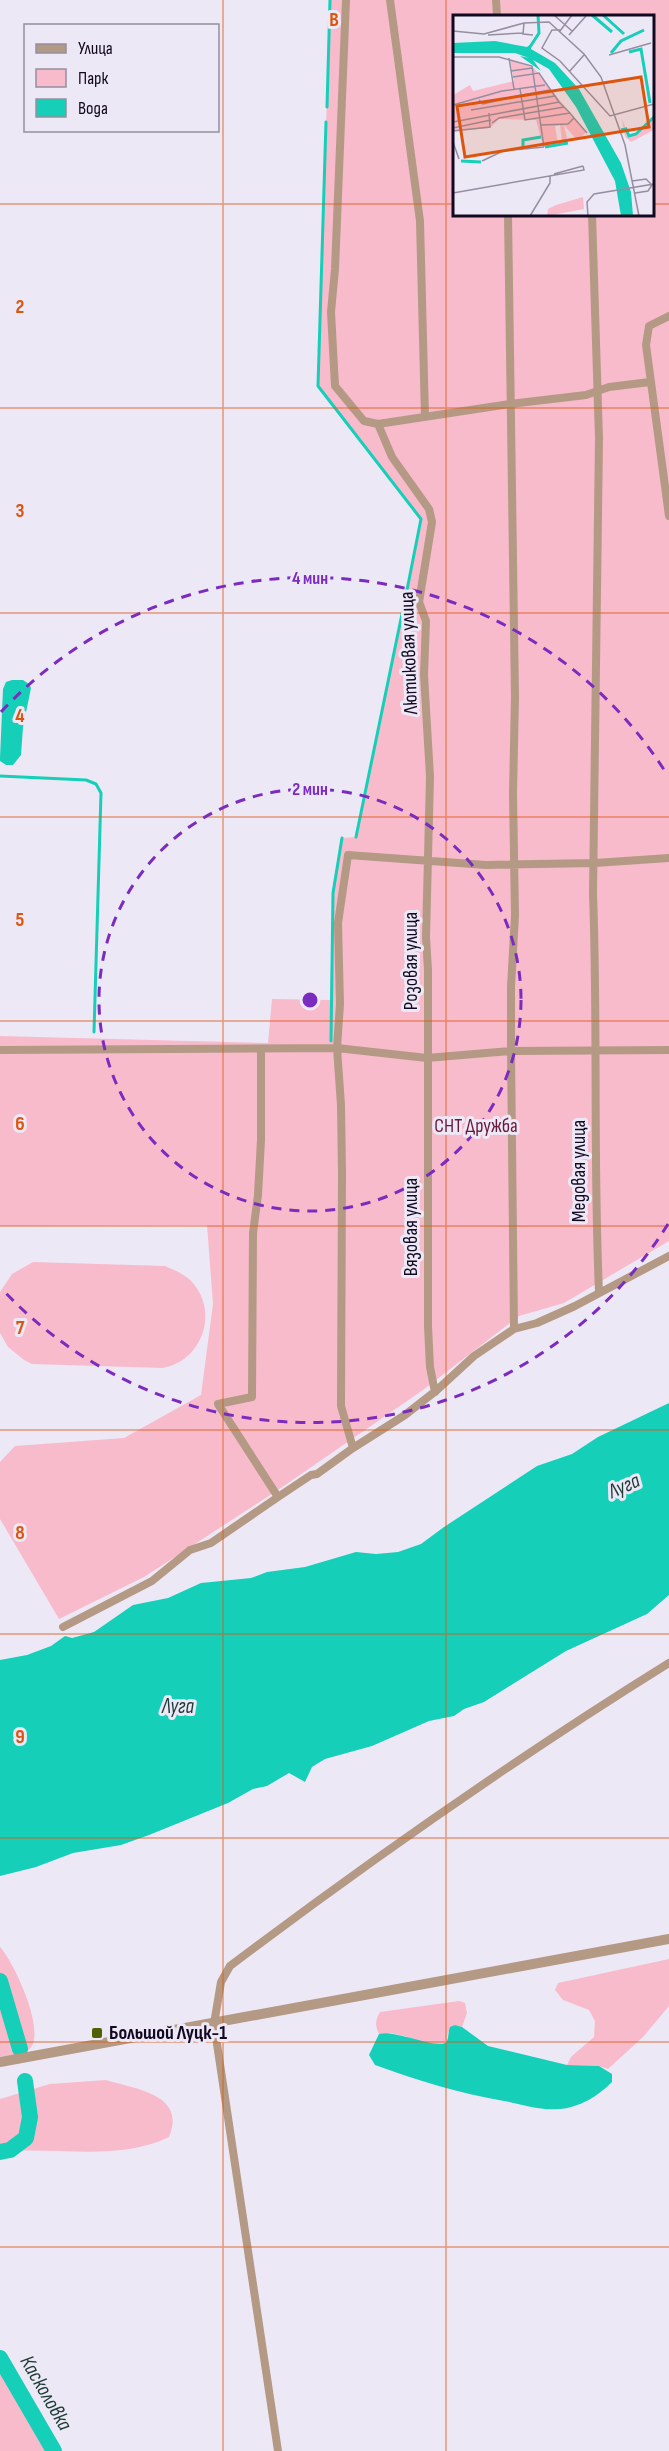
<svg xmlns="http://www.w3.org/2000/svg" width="669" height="2451" viewBox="0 0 669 2451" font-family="'Sofia Sans Condensed',sans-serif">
  <rect width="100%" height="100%" fill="#ede8f6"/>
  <path fill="#f8bbcc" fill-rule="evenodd" d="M 330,0 L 669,0 L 669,1241 L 564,1303 L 519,1316 L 423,1390 L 278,1490 L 144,1577 L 59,1619 L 0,1519 L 0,1462 L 15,1446 L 124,1438 L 201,1395 L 213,1304 L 207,1225 L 0,1226 L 0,1036 L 268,1043 L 272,999 L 330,1000 L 333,893 L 342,838 L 356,837 L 421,519 L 318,386 ZM 454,16 L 652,16 L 652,214 L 454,214 Z
    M 33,1262 L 165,1266 C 177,1271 189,1276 196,1287 C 218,1318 199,1362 163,1368 L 32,1364 L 24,1360 L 8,1347 L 0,1333 L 0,1292 L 12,1274 Z
    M 0,1947 C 14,1962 45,2029 31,2047 C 26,2055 8,2055 0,2057 Z
    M 669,1959 L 669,2006 L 643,2037 L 608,2069 L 599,2066 L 567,2065 L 571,2057 L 594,2037 L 595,2021 L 589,2010 L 563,2000 L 555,1990 L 558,1983 Z
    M 459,2001 L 465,2003 L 467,2013 L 462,2027 L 455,2025 L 448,2032 L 447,2041 C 433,2053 400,2028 379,2034 C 375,2025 375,2021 380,2012 Z
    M 106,2080 C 135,2089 187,2094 169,2137 C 117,2162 56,2146 0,2152 L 0,2099 L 50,2084 Z
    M 0,2358 L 46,2440 L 54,2451 L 0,2451 Z"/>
  <path fill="#15cfb8" d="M 12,680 L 23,680 L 29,684 L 31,688 L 23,727 L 21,755 L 13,765 L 6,765 L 0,761 L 0,758 L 3,689 L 6,682 Z
    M 669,1403 L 669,1595 L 647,1614 L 566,1651 L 484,1702 L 464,1709 L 454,1716 L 429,1721 L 372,1746 L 325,1759 L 312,1767 L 305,1782 L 289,1773 L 267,1786 L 253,1789 L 228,1803 L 149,1835 L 121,1845 L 73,1853 L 36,1867 L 0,1876 L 0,1660 L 27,1655 L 51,1646 L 65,1636 L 72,1638 L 94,1632 L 133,1605 L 168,1598 L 201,1583 L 251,1578 L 267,1572 L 305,1567 L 356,1552 L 376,1554 L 398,1552 L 421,1544 L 444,1527 L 537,1466 L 572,1454 L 598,1437 Z
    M 455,2025 L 462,2027 L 488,2046 L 567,2065 L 599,2066 L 612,2074 L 612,2082 C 598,2096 579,2108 559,2109 C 541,2111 522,2104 504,2101 C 458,2093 419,2081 375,2065 L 369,2055 L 379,2034 C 395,2029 442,2052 447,2041 C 449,2036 448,2032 450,2027 Z"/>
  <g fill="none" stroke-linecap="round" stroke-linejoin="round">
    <path stroke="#15cfb8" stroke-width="3" d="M 327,107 L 330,0
      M 326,122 L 318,386 L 421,519 L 406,595
      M 0,776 L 86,780 L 96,784 L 101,793 L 94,1032
      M 356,837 L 403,609
      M 331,1041 L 333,893 L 342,838"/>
    <path stroke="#15cfb8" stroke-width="16" d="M 0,1981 L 20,2049
      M 0,2152 L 10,2150 L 26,2138 L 30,2117 L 25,2081
      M 0,2358 L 54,2451"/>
    <path stroke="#b49984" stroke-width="8" d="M 346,0 L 335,269 L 331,312 L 335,386 L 364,421 L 378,424 L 510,404 L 586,395 L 609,387 L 650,382
      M 390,0 L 420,221 L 425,417
      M 496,0 L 497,16
      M 592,214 L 599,438 L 593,894 C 598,1027 593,1159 599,1292
      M 669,316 L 649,326 L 646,345 L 669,516
      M 378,424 L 392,457 L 429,509 L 432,522 L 419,602 L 426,621 L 424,675 L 430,777 L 426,937 L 428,970 L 428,1326 L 430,1367 L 435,1392
      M 261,1049 L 261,1140 L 258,1195 L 253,1233 L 252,1397 L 218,1404 L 278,1497 L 311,1475 L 317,1474 L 353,1448 L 341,1406 L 342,1173 L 341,1105 L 337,1048 L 340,1004 L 338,923 L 348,855 L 486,865 L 595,863 L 669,858
      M 0,1050 L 337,1048 L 427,1058 L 511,1051 L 669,1050
      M 514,1329 L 537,1323 L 575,1306 L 669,1256
      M 353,1448 L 405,1415 L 437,1390 L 474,1356 L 514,1329 L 511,1051 L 511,987 L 515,915 L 513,794 L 515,697 L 508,214
      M 63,1627 L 152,1581 L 190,1550 L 211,1543 L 278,1497
      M 278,2451 L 214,2024 L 221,1982 L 230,1966 C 372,1859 518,1757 669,1663"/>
    <path stroke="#b49984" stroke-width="10" d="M 0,2062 L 669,1939"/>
  </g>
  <path fill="none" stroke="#dd550d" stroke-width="1.5" stroke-opacity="0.55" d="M 223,0 L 223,2451M 446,0 L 446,2451M 0,204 L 454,204M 652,204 L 669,204M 0,408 L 669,408M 0,613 L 669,613M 0,817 L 669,817M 0,1021 L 669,1021M 0,1226 L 669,1226M 0,1430 L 669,1430M 0,1634 L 669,1634M 0,1838 L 669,1838M 0,2042 L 669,2042M 0,2247 L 669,2247"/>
  <g fill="none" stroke="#7b2cbf" stroke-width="3" stroke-dasharray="10 8">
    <circle cx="310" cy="1000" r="211"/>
    <path d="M668 1224A422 422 0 0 1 1 1288M1 712A422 422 0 0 1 668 776"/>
  </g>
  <rect fill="#506105" stroke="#ede8f6" stroke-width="2" x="91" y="2027" width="12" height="12" rx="3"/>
  <g text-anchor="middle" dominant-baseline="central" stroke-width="6" stroke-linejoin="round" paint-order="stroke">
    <g font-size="20" fill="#120820" stroke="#ede8f6">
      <text transform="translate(409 653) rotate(-92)">Лютиковая улица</text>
      <text transform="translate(411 961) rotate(-90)">Розовая улица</text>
      <text transform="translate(579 1171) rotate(-90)">Медовая улица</text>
      <text transform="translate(411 1227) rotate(-90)">Вязовая улица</text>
    </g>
    <g font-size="20" fill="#6b1739" stroke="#ede8f6">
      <text x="476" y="1126">СНТ Дружба</text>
    </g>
    <g font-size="20" font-weight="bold" fill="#120820" stroke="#ede8f6" text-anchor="start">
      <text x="109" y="2033">Большой Луцк-1</text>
    </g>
    <g font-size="21" font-style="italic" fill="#1b3c36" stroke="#ede8f6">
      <text transform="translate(624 1486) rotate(-24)">Луга</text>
      <text x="178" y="1706">Луга</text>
      <text transform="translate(46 2393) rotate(60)">Касколовка</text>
    </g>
  </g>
  <g transform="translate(453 15)">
    <rect width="201" height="201" fill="#ede8f6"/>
    <path d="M 57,44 L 81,53 L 133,118 L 124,125 L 111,110 L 114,123 L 109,126 L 107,110 L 102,111 L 105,129 L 90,131 L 83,105 L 46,104 L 37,113 L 0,116 L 0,80 L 17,70 L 20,76 L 61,66 ZM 201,102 L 201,115 L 178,127 L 172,122 L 169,104 L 176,121 L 183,119 ZM 130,182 L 131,194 L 94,201 L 95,194 L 103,190 Z" fill="#f8bbcc"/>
    <path d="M 42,26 L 74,32 L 78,29 L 78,34 L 102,48 L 126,74 L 168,148 L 178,177 L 180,201 L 168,201 L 162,166 L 123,92 L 96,54 L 80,45 L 88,56 L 67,41 L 76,43 L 62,38 L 0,38 L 0,28 Z" fill="#15cfb8"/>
    <path fill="none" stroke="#15cfb8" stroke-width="3" d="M 139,0 L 159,17M 150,0 L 171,19M 77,32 L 86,18 L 85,0M 176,37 L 188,34 L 197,88M 158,38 L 168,26 L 191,15M 168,115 L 173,114 L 176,121 L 183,119 L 201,102M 70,132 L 70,125 L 88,122M 92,132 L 115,128M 8,146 L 28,147"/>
    <path fill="none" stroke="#958ea0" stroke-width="1.5" d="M 101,0 L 119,16M 71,8 L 70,19 L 80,20M 201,13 L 201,47M 107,15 L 99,15 L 89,33 L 107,46 L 157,101 L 201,89M 0,16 L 31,19 L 71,8 L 96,7 L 131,39 L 148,62 L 172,130 L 186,201M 107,16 L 119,0M 35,20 L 70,18M 116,20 L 133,1M 156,40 L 198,28M 0,42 L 46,42 L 79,51 L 91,132M 56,43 L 61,74M 58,56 L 79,53M 116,57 L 131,40M 60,62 L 86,58 L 106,87M 26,85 L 30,89 L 68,80 L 67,74M 0,90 L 49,76 L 92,70M 18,95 L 102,81M 121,103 L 134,118M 0,107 L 106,87 L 117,98M 39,108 L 46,103 L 111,92M 88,110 L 115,109 L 121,103 L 117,98 L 72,105 L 68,80 L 97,75M 0,113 L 38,105M 0,116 L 37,112 L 36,98M 0,127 L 6,144M 29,146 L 50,136 L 91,132M 101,159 L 130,151M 179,166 L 193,164 L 199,170 L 195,176 L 182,178M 0,178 L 131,155 L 130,151M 77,201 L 97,168 L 97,161M 135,201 L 134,187 L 141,179 L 201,169"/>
    <path fill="#dd550d" fill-opacity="0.15" stroke="#dd550d" stroke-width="3" d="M 188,62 L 196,112 L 12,142 L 4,91 Z"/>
    <rect width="201" height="201" fill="none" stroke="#120820" stroke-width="3"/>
  </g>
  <g font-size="20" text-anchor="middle" font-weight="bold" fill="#dd550d" stroke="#ede8f6" stroke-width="6" stroke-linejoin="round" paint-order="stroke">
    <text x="334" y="26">B</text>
    <text x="20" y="313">2</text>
    <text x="20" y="517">3</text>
    <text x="20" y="722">4</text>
    <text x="20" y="926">5</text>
    <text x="20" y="1130">6</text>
    <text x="20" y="1334">7</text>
    <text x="20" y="1539">8</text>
    <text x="20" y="1743">9</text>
  </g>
  <circle cx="310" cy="1000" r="9" fill="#7b2cbf" stroke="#ede8f6" stroke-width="3"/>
  <g font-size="18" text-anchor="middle" font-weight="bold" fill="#7b2cbf" stroke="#ede8f6" stroke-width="6" stroke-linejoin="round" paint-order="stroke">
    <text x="310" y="584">4 мин</text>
    <text x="310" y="795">2 мин</text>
  </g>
  <rect x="24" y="24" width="195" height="108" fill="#ede8f6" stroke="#958ea0" stroke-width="1.5"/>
  <rect x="36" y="44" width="30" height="9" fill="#b49984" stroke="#958ea0" stroke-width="1.5"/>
  <text x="78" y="54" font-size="18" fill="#120820">Улица</text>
  <rect x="36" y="69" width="30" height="18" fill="#f8bbcc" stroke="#958ea0" stroke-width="1.5"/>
  <text x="78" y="84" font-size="18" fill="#120820">Парк</text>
  <rect x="36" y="99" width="30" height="18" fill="#15cfb8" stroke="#958ea0" stroke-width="1.5"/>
  <text x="78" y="114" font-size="18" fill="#120820">Вода</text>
</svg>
